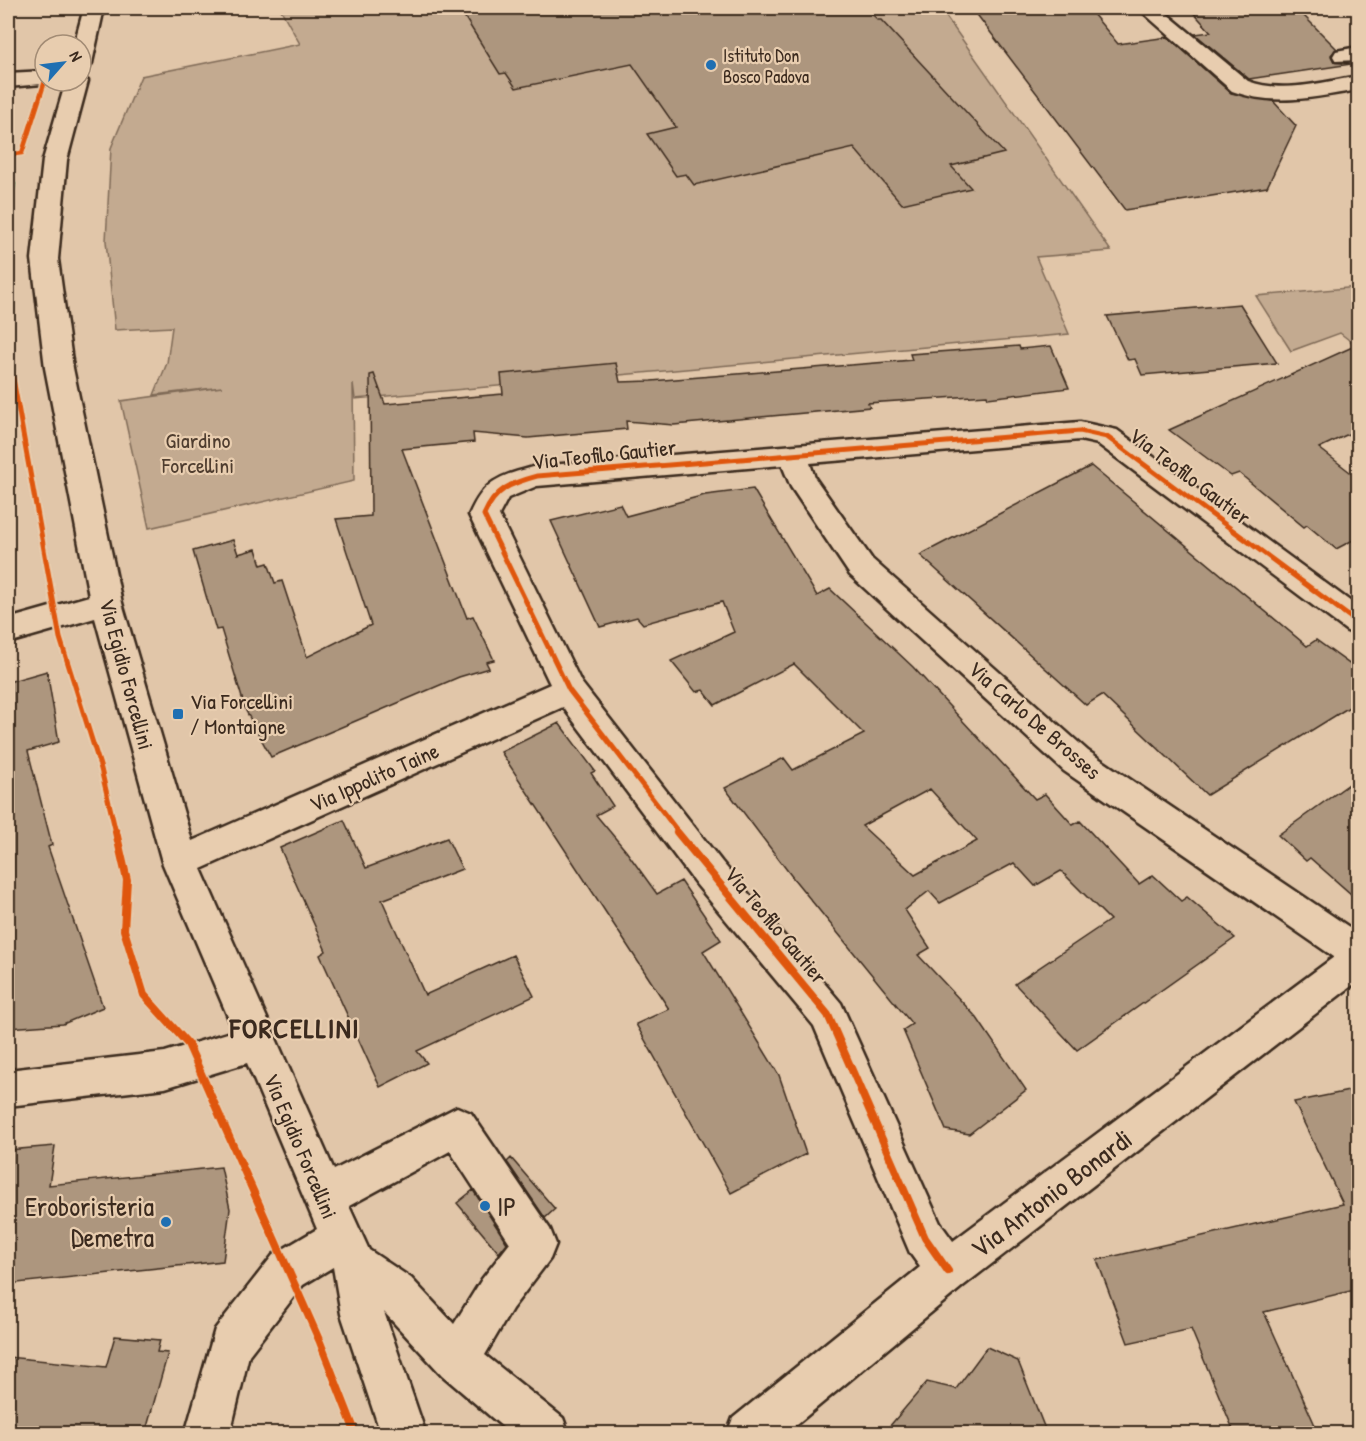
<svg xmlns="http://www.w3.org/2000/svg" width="1366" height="1441" viewBox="0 0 1366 1441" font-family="'Patrick Hand',sans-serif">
  <rect width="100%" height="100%" fill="#e1c6a9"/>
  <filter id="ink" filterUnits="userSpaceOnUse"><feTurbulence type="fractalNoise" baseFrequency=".0167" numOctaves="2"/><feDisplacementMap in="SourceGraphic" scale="12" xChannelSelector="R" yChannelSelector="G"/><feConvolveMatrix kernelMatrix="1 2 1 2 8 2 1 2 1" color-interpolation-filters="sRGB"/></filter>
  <g filter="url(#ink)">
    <path fill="#c3aa90" stroke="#7f6a57" stroke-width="1.5" d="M 280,8 L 940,8 L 1111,251 L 1036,257 L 1069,334 L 355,399 L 353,383 L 354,481 L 149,528 L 121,401 L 222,387 L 154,395 L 167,363 L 172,327 L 115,330 L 106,241 L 111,148 L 141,76 L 300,44 Z
      M 1358,287 L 1358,347 L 1340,333 L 1291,351 L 1256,296 Z"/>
    <path fill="#ad967e" stroke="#3b2a1e" stroke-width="1.5" fill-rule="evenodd" d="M 459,8 L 866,8 L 878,20 L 881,20 L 1004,153 L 951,166 L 971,188 L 902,204 L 854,148 L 694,185 L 686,174 L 676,176 L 647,134 L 676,127 L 632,64 L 516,88 L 506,73 L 500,74 Z
      M 972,8 L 1088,8 L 1118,44 L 1168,37 L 1231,93 L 1273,101 L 1296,126 L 1267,187 L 1125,210 Z
      M 1189,8 L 1296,8 L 1337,49 L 1331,55 L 1334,62 L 1351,64 L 1249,79 L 1195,34 L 1211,32 Z
      M 1240,304 L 1277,363 L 1142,375 L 1135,359 L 1128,360 L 1107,316 Z
      M 1359,344 L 1359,429 L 1319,448 L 1359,479 L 1359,537 L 1336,549 L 1307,525 L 1304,527 L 1239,473 L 1231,476 L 1169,430 Z
      M 1019,346 L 1020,349 L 1051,346 L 1069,388 L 988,398 L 987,395 L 868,403 L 870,407 L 674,425 L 626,421 L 627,429 L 528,438 L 473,433 L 474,442 L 402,449 L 467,618 L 473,616 L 494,660 L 486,662 L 489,668 L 459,677 L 271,757 L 246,711 L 221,629 L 216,630 L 193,551 L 233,540 L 238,554 L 256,549 L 261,565 L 268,563 L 275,583 L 282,581 L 307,657 L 371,625 L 336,519 L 371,516 L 370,375 L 374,374 L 385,404 L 503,394 L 501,374 L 616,363 L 620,382 L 651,381 L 912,360 L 910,354 Z
      M 1091,466 L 1307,646 L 1316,640 L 1359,671 L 1359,701 L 1207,795 L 1102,695 L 1086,705 L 920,555 Z
      M 753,489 L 817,596 L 830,589 L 913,667 L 1035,799 L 1045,794 L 1073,825 L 1080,821 L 1139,884 L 1153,875 L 1181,901 L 1187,897 L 1235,938 L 1077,1050 L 1015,984 L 1110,920 L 1061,871 L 1035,886 L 1014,863 L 940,903 L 929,891 L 905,910 L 930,948 L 918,955 L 977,1018 L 1026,1090 L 969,1134 L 946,1130 L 903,1030 L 912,1024 L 793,878 L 725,788 L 784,758 L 793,770 L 864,734 L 794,664 L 715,705 L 703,690 L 696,692 L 671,661 L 734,632 L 722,602 L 643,624 L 637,617 L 600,627 L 551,521 L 620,504 L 626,516 L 705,495 ZM 930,789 L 977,841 L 915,875 L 862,826 Z
      M 47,671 L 59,742 L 28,751 L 52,845 L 48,847 L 103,1007 L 63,1024 L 8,1028 L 8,682 Z
      M 559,723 L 595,771 L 591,773 L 613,806 L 596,815 L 626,851 L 657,894 L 681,881 L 721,940 L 703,951 L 779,1075 L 806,1154 L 731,1193 L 636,1024 L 669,1009 L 501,752 Z
      M 1359,777 L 1359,901 L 1310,858 L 1306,861 L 1278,835 Z
      M 344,820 L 366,868 L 447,838 L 462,869 L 382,900 L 425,995 L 513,955 L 534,996 L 417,1051 L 427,1063 L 380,1087 L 320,955 L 326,951 L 280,848 Z
      M 1359,1089 L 1359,1289 L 1264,1312 L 1319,1434 L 1235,1434 L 1191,1329 L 1128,1343 L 1097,1260 L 1343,1204 L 1294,1102 Z
      M 55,1146 L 49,1185 L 221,1167 L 230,1209 L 223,1261 L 8,1284 L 8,1150 Z
      M 511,1158 L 555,1209 L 545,1218 L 507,1162 Z
      M 473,1190 L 507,1243 L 499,1253 L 457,1203 Z
      M 115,1336 L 160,1340 L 157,1352 L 168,1353 L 145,1434 L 8,1434 L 8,1357 L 106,1367 Z
      M 987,1347 L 1018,1361 L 1047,1434 L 883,1434 L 927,1382 L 956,1389 Z"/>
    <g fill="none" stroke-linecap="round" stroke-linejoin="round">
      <g stroke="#3b2a1e" stroke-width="5">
        <path id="minor" d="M 84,8 L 104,8 L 92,63 L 89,68 L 81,70 L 81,45 L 74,45 Z
          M 1138,8 L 1160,8 L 1248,81 C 1283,94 1322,82 1358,76 L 1358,90 C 1315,97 1275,107 1232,91 Z
          M 1358,47 L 1358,60 L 1336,61 L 1333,56 L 1336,51 Z
          M 45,71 L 45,81 L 53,83 L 8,87 L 8,73 Z
          M 81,75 L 88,81 L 67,160 L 58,259 L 73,368 L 122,603 L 192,841 L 550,684 L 469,515 C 485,478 501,476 537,466 L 1080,422 L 1117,430 L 1358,607 L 1358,635 L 1347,631 L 1098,444 L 1080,440 L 810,463 L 815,478 L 872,559 L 1088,751 L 1358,933 L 1358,981 L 963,1286 L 785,1434 L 727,1434 L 733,1418 L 920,1267 L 910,1253 L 814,1026 L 696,884 L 563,707 L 201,869 L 334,1170 L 457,1107 L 471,1113 L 550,1229 L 556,1244 L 550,1259 L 512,1309 L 485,1355 L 563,1418 L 569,1434 L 511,1434 L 442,1375 L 384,1312 L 426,1434 L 381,1434 L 341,1314 L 333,1267 L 303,1285 L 249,1355 L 230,1434 L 185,1434 L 215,1329 L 273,1255 L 317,1229 L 247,1063 L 165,1088 L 8,1106 L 8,1070 L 165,1052 L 234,1031 L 162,862 L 95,618 L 8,643 L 8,619 L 89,596 L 45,368 L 32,259 L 43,160 L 66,81 L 81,81 ZM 782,465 L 791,487 L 850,575 L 1064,771 L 1334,957 L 953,1241 L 940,1223 L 841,1003 L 722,862 L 581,682 L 499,515 L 508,498 L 537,486 ZM 450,1151 L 510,1243 L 482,1279 L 454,1324 L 411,1278 L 369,1250 L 349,1206 Z"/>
      </g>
      <use href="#minor" fill="#e8cdaf" fill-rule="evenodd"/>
      <path stroke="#00873e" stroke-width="3" stroke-dasharray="7 3" stroke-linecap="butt" d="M 8,181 L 15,180 L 8,229"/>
      <g stroke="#e8cdaf" stroke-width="8">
        <path id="cycleway-far2" d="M 8,155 L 22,153 L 45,81
          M 8,349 L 11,363"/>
      </g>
      <g stroke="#e8cdaf" stroke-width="9">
        <path id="cycleway-far1" d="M 10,362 L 60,638 L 101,769 L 116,833
          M 679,833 L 569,690 L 484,515 C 495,489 511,483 537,476 L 1080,431 L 1107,437 L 1358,623"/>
      </g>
      <g stroke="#e8cdaf" stroke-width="11">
        <path id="cycleway" d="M 116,832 L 127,880 L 124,930 L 144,995 L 188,1044 L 320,1342 L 356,1434
          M 677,832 L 828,1015 L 925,1238 L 948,1271"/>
      </g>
      <use href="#cycleway-far2" stroke="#df570d" stroke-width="4.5"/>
      <use href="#cycleway-far1" stroke="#df570d" stroke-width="5"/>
      <use href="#cycleway" stroke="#df570d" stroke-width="8"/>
    </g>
  </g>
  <g fill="#1f6fb2" stroke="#e8cdaf" stroke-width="2">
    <circle cx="711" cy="65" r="6"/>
    <rect x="172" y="708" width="12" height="12" rx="3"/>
    <circle cx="485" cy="1206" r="6"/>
    <circle cx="166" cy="1222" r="6"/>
  </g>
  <g text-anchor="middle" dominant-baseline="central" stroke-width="4.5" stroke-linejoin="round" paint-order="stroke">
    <g font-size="18" fill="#3b2a1e" stroke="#e8cdaf" text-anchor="start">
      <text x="723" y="55">Istituto Don<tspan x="723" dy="21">Bosco Padova</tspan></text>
    </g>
    <g font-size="22" fill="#4f3d2f" stroke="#e8cdaf">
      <text x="198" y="440">Giardino<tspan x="198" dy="25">Forcellini</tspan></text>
    </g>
    <g font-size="22" fill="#3b2a1e" stroke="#e8cdaf">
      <text transform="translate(604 454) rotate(-6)">Via Teofilo Gautier</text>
      <text transform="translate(1190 476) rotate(37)">Via Teofilo Gautier</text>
      <text transform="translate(127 674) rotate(75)">Via Egidio Forcellini</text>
      <text transform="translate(1035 720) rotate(41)">Via Carlo De Brosses</text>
      <text transform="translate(374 777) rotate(-24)">Via Ippolito Taine</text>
      <text transform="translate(776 925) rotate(50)">Via Teofilo Gautier</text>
      <text transform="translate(301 1146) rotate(67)">Via Egidio Forcellini</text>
    </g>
    <g font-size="22" fill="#3b2a1e" stroke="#e8cdaf" text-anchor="start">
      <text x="190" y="701">Via Forcellini<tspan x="190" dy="25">/ Montaigne</tspan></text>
    </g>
    <g font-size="27" fill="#3b2a1e" stroke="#e8cdaf">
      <text transform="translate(1051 1193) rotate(-37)">Via Antonio Bonardi</text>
    </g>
    <g font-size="27" fill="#3b2a1e" stroke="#e8cdaf" text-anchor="end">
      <text x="154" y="1206">Eroboristeria<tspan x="154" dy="31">Demetra</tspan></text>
      <text x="497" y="1206" text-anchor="start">IP</text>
    </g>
    <g font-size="28" font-weight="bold" letter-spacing="1.5" fill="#3b2a1e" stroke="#e8cdaf">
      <text x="295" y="1028">FORCELLINI</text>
    </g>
  </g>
  <rect width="1366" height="1441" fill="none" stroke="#e8cdaf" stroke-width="30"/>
  <rect x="15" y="15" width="1336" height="1411" fill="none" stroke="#3b2a1e" stroke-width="2" filter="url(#ink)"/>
  <g transform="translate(63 63) rotate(62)"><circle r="28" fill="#e8cdaf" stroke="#a38c75" stroke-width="1.5"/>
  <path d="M0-4.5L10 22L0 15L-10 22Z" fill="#1f6fb2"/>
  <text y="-9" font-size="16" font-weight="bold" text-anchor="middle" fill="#3b2a1e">N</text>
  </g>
</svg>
